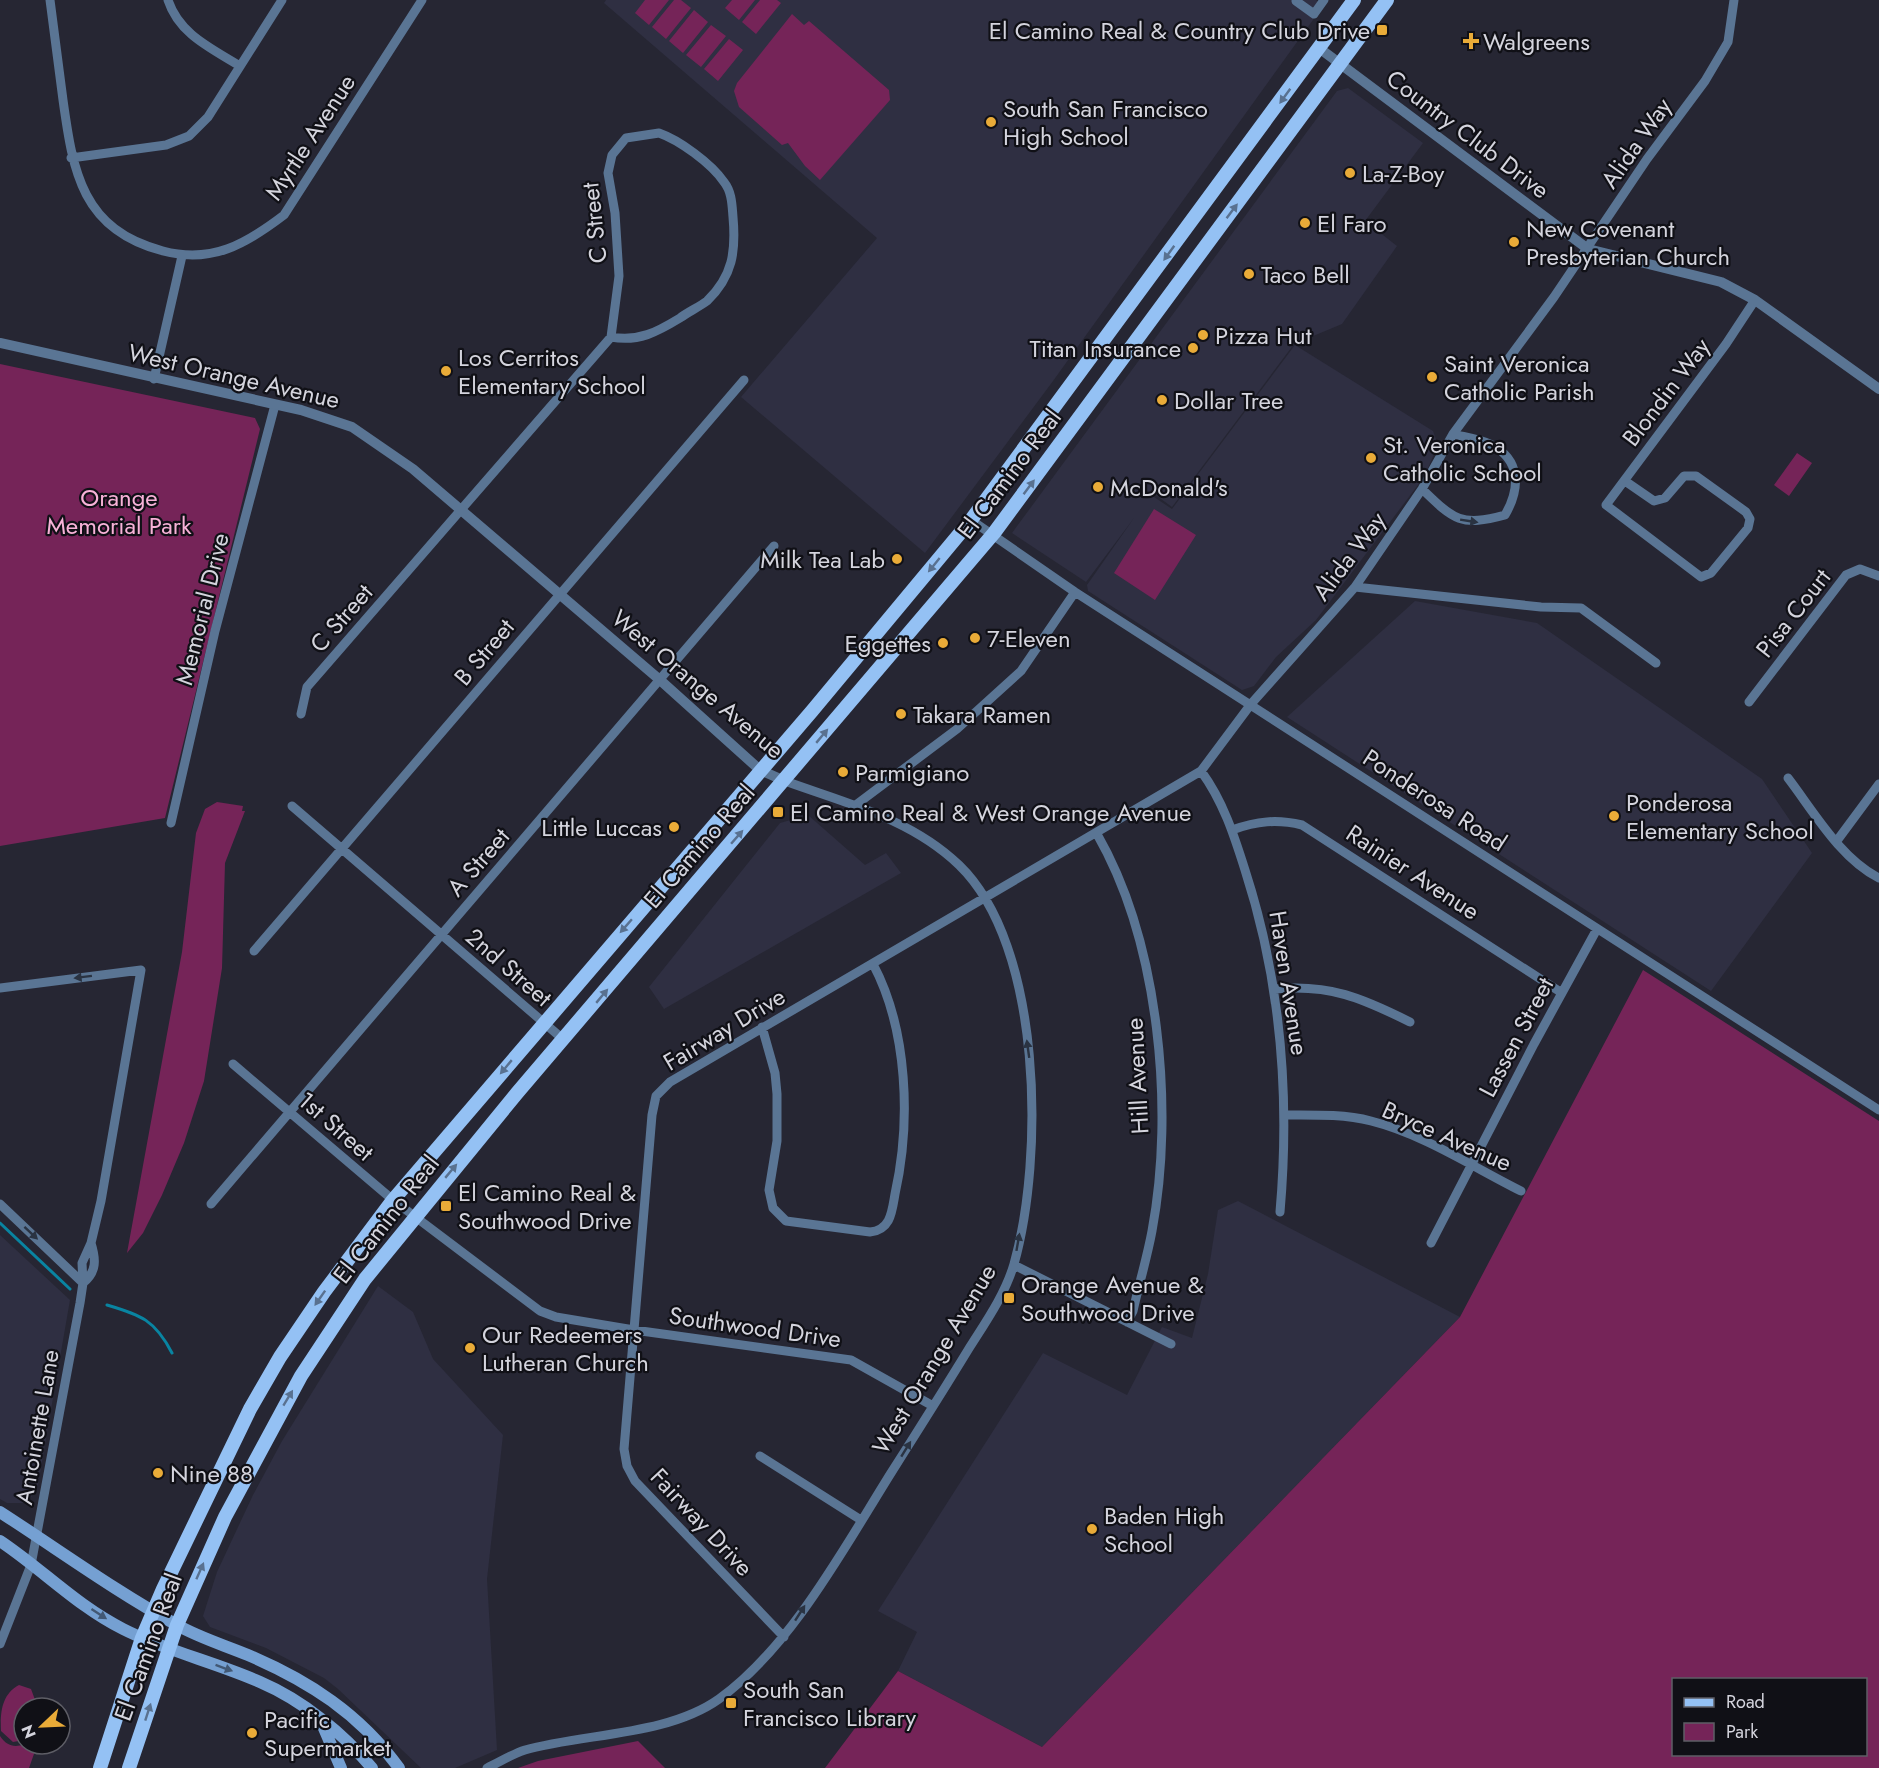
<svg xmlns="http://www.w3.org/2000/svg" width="1879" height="1768" viewBox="0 0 1879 1768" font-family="Jost,sans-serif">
  <rect width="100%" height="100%" fill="#262633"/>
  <path fill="#2f2f42" d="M 606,0 L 1316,0 L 1323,6 L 1053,381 L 925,553 L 741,397 L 877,238 L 604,3 Z
    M 1348,88 L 1423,143 L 1365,221 L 1397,246 L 1342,324 L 1294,344 L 1172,507 L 1153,493 L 1151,495 L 1172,509 L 1295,345 L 1433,431 L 1438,445 L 1424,477 L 1316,620 L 1276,657 L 1254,686 L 1242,690 L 1088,591 L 1087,585 L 1134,518 L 1086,582 L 1012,533 L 1337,91 Z
    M 1415,601 L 1537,623 L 1762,779 L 1812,853 L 1711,991 L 1287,717 Z
    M 808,815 L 865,865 L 886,853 L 901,873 L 664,1009 L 649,987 L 780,823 Z
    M 1238,1201 L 1460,1317 L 1042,1747 L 898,1671 L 917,1632 L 878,1611 L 1043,1353 L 1127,1395 L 1162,1327 L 1192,1338 L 1208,1274 L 1218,1210 Z
    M 0,1235 L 70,1300 L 37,1490 L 26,1503 L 7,1503 L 0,1499 Z
    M 378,1286 L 413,1312 L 433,1359 L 503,1435 L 487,1579 L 497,1750 L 455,1768 L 421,1768 L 338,1689 L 324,1678 L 266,1648 L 210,1627 L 203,1616 L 217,1572 L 253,1495 L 282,1441 Z"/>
  <path fill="#752458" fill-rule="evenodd" d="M 645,0 L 669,0 L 649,25 L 635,13 Z
    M 674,0 L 681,0 L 691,8 L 666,39 L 652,27 Z
    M 732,0 L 755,0 L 739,20 L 725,8 Z
    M 760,0 L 777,0 L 781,3 L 756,34 L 742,22 Z
    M 694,10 L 708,22 L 683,53 L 669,41 Z
    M 792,14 L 804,25 L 809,21 L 889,90 L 890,100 L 820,180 L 805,166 L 788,143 L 782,145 L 739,107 L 734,91 L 737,83 Z
    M 711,25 L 726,36 L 701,67 L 686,55 Z
    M 729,39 L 743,50 L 718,81 L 704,69 Z
    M 0,364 L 255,418 L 260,429 L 165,818 L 0,846 Z
    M 1797,453 L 1812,463 L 1789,496 L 1774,485 Z
    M 1154,509 L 1196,535 L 1155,600 L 1114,573 Z
    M 217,802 L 243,806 L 242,811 L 245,811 L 225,863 L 222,968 L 204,1081 L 184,1143 L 162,1195 L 143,1233 L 127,1253 L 182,952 L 196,833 L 205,809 Z
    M 1643,970 L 1879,1121 L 1879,1768 L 825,1768 L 898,1671 L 1042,1747 L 1460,1317 ZM 1674,1680 L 1866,1680 L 1866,1754 L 1674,1754 Z
    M 19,1685 L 31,1689 L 38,1708 L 24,1708 L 24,1740 L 13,1742 L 1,1731 C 0,1712 2,1694 19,1685 Z
    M 0,1736 C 7,1746 14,1748 25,1744 L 35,1751 L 29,1768 L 0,1768 Z
    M 638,1741 L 665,1768 L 518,1768 L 538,1761 Z"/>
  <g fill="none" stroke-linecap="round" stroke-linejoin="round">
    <path stroke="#0984a1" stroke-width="3" d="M 0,1223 L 70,1289
      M 107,1305 C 141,1315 155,1320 172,1353"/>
    <path stroke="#5a7594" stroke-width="9" d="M 50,0 C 54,33 59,67 63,100 C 73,172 82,230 163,251 C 212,264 246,244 284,215 L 422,0
      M 168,0 C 179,34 211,48 240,66
      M 1296,1 L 1314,14 L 1324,0
      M 659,133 C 679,140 711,163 724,182 C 732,192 732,205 733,217 C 736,251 733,276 707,301 C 699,307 688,312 680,318 C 657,332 639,342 611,337 L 619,276 L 615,213 L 608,173 L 612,155 L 626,138 Z
      M 71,158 L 166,145 L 189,136 L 208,117 L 282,0
      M 154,379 L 182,256
      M 1625,481 L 1654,501 L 1665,498 L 1684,476 L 1696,476 L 1746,512 L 1750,519 L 1748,528 L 1711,573 L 1701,577 L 1606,505 L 1726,344 L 1755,300
      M 1422,489 C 1454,520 1461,527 1505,515 C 1520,489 1522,460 1490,444 C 1479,439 1465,437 1453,434
      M 971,520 L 1075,592 L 1879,1110
      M 1355,587 L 1541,607 L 1581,608 L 1656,663
      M 1749,702 L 1846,575 L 1860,569 L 1879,576
      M 301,714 L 307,687 L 611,337
      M 1201,771 C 1223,801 1234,835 1245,870 C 1281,981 1290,1097 1280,1212
      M 1788,778 C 1814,812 1840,858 1879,878
      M 857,804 L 957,729 L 1021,671 L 1075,592
      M 292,806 L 564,1040
      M 171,823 L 215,631 L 275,405
      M 1232,830 C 1257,821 1277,819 1302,825 L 1562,993
      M 1097,834 C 1159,942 1175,1109 1152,1231 C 1147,1258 1139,1284 1133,1311 L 1127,1322
      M 1836,842 L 1879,784
      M 254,951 L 744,380
      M 0,988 L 141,970 L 101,1201 L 91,1243 L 82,1263 L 83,1283 L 80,1303 L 31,1565 L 0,1644
      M 1275,989 C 1330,984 1362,998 1410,1022
      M 762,1027 L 775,1073 L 777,1094 L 777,1141 L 769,1190 L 773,1208 L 786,1221 L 870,1232 C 891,1230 892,1211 895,1194 C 911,1122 908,1030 873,964
      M 233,1064 L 393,1200 L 540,1311 L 556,1317 L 634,1330 L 851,1360 L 933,1406
      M 1285,1115 C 1313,1115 1344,1114 1371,1121 C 1423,1134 1473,1167 1521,1191
      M 0,1204 L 83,1283
      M 211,1204 L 774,546
      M 1431,1243 L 1534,1044 L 1597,929
      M 1014,1265 L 1171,1344
      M 83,1283 C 97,1272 96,1259 91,1243
      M 760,1456 L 861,1520
      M 784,1637 L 635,1481 L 627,1466 L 624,1449 L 652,1115 L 656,1096 L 670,1082 L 1201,771 L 1251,704 L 1355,587 L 1422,489 L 1453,434 L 1554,297 L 1647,159 L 1705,81 L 1728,42 L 1734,0
      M 487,1768 C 500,1762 512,1754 525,1750 C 585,1733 667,1736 719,1699 C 791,1647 844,1548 891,1473 C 917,1432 943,1391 968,1350 C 985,1323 1005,1295 1014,1264 C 1044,1158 1043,946 959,865 C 910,818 845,803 785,781"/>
    <path stroke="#5a7594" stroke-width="10" d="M 1319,48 L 1588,249 L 1721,282 L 1755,300 L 1879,389
      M 0,343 L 301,410 L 352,427 L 413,469 L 660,680 L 760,770 L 785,781"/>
    <path stroke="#75a0d2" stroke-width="12" d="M 0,1512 C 59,1550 115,1591 177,1625 C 200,1638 224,1645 248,1655 C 309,1681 360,1714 399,1768
      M 0,1541 C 42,1569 77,1606 123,1629 C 166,1651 215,1662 260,1682 C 302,1700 343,1733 372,1768
      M 320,1719 L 341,1768"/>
    <path stroke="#94c1f4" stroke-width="14" d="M 100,1768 L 142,1638 L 163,1589 L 250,1409 L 280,1357 L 324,1292 L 393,1200 L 812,711 L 971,520 L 1354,0
      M 129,1768 L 177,1625 L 225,1517 L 301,1376 L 365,1279 L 517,1093 L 994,533 L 1387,0"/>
  </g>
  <defs><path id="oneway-solid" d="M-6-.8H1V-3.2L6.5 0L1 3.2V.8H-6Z" transform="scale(1.5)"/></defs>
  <g fill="#597190">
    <use href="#oneway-solid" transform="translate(1285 96) rotate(126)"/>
    <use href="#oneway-solid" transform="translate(1232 211) rotate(-53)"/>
    <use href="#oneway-solid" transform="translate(1169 253) rotate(126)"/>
    <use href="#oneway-solid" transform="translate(1029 487) rotate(-53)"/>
    <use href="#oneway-solid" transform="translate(934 565) rotate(129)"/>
    <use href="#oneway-solid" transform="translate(822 736) rotate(-50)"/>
    <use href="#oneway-solid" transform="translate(737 837) rotate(-49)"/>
    <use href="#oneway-solid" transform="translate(626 926) rotate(131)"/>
    <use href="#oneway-solid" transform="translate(602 996) rotate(-50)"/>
    <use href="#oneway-solid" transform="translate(506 1067) rotate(130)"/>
    <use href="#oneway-solid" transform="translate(451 1171) rotate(-50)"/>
    <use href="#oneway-solid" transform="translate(320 1298) rotate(125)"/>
    <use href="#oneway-solid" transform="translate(288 1398) rotate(-59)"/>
    <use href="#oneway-solid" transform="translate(200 1571) rotate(-66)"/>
    <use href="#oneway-solid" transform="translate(148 1712) rotate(-72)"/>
  </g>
  <g fill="#2a3342">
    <use href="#oneway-solid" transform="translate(1469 521) rotate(9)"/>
    <use href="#oneway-solid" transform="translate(83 977) rotate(173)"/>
    <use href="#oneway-solid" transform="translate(1028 1049) rotate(-98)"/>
    <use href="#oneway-solid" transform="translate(31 1233) rotate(43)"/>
    <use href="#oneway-solid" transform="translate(1018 1242) rotate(-80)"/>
    <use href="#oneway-solid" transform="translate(906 1449) rotate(-58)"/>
    <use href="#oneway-solid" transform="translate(800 1613) rotate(-57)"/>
  </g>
  <g fill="#425874">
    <use href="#oneway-solid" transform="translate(99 1614) rotate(33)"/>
    <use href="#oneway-solid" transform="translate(224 1668) rotate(20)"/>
  </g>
  <g fill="#e9ab38" stroke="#101016" stroke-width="2">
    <rect x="1376" y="24" width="12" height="12" rx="3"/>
    <path d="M1468 32h6v6h6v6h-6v6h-6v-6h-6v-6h6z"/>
    <circle cx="991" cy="122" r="6"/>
    <circle cx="1350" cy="173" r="6"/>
    <circle cx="1305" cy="223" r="6"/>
    <circle cx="1514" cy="242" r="6"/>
    <circle cx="1249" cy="274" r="6"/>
    <circle cx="1203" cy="335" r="6"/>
    <circle cx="1193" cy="348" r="6"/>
    <circle cx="446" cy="371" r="6"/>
    <circle cx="1432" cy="377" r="6"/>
    <circle cx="1162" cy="400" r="6"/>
    <circle cx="1371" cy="458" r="6"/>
    <circle cx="1098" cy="487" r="6"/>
    <circle cx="897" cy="559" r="6"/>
    <circle cx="975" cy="638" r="6"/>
    <circle cx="943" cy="643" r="6"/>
    <circle cx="901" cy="714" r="6"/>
    <circle cx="843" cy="772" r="6"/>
    <rect x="772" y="806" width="12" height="12" rx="3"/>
    <circle cx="1614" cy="816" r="6"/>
    <circle cx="674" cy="827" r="6"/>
    <rect x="440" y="1200" width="12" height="12" rx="3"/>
    <rect x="1003" y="1292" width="12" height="12" rx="3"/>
    <circle cx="470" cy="1348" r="6"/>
    <circle cx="158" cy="1473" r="6"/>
    <circle cx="1092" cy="1529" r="6"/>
    <rect x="725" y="1697" width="12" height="12" rx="3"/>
    <circle cx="252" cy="1733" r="6"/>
  </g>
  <g text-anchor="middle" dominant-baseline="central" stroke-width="4.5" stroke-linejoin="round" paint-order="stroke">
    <g font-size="24" fill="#d4d4dd" stroke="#101016" text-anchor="start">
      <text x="1370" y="30" text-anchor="end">El Camino Real &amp; Country Club Drive</text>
      <text x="1483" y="41">Walgreens</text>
      <text x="1003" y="108">South San Francisco<tspan x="1003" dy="28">High School</tspan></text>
      <text x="1362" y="173">La-Z-Boy</text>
      <text x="1317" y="223">El Faro</text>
      <text x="1526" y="228">New Covenant<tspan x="1526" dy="28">Presbyterian Church</tspan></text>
      <text x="1261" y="274">Taco Bell</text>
      <text x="1215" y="335">Pizza Hut</text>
      <text x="1181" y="348" text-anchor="end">Titan Insurance</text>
      <text x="458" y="357">Los Cerritos<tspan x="458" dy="28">Elementary School</tspan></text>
      <text x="1444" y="363">Saint Veronica<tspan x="1444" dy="28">Catholic Parish</tspan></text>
      <text x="1174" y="400">Dollar Tree</text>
      <text x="1383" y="444">St. Veronica<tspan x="1383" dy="28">Catholic School</tspan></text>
      <text x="1110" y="487">McDonald's</text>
      <text x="885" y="559" text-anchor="end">Milk Tea Lab</text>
      <text x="987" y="638">7-Eleven</text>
      <text x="931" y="643" text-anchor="end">Eggettes</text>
      <text x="913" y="714">Takara Ramen</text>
      <text x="855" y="772">Parmigiano</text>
      <text x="1626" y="802">Ponderosa<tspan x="1626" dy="28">Elementary School</tspan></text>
      <text x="790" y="812">El Camino Real &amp; West Orange Avenue</text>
      <text x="662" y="827" text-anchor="end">Little Luccas</text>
      <text x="458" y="1192">El Camino Real &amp;<tspan x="458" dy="28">Southwood Drive</tspan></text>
      <text x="1021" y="1284">Orange Avenue &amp;<tspan x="1021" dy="28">Southwood Drive</tspan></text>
      <text x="482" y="1334">Our Redeemers<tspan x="482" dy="28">Lutheran Church</tspan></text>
      <text x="170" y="1473">Nine 88</text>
      <text x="1104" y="1515">Baden High<tspan x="1104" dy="28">School</tspan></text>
      <text x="743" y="1689">South San<tspan x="743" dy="28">Francisco Library</tspan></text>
      <text x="264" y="1719">Pacific<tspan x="264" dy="28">Supermarket</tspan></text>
    </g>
    <g font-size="24" fill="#d4d4dd" stroke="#101016">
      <text transform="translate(1468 134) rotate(37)">Country Club Drive</text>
      <text transform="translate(310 137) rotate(-57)">Myrtle Avenue</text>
      <text transform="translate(1636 143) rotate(-55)">Alida Way</text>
      <text transform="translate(594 223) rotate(-96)">C Street</text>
      <text transform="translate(234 376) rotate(13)">West Orange Avenue</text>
      <text transform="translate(1666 392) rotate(-53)">Blondin Way</text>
      <text transform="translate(1009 474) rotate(-53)">El Camino Real</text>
      <text transform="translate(1349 556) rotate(-53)">Alida Way</text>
      <text transform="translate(202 609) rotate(-76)">Memorial Drive</text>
      <text transform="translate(1793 613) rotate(-52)">Pisa Court</text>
      <text transform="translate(341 618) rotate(-49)">C Street</text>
      <text transform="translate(484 652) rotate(-50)">B Street</text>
      <text transform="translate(698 684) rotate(40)">West Orange Avenue</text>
      <text transform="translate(1435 800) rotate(33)">Ponderosa Road</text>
      <text transform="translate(699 846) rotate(-49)">El Camino Real</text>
      <text transform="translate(478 862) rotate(-49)">A Street</text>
      <text transform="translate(1413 872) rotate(33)">Rainier Avenue</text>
      <text transform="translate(509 967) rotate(41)">2nd Street</text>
      <text transform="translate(1289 983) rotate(81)">Haven Avenue</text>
      <text transform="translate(724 1029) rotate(-31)">Fairway Drive</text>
      <text transform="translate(1516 1037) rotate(-62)">Lassen Street</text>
      <text transform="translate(1137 1076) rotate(-93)">Hill Avenue</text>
      <text transform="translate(336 1126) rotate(41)">1st Street</text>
      <text transform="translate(1447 1136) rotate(24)">Bryce Avenue</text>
      <text transform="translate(386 1219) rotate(-52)">El Camino Real</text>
      <text transform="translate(755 1327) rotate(8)">Southwood Drive</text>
      <text transform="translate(934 1359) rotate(-59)">West Orange Avenue</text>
      <text transform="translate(37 1427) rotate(-80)">Antoinette Lane</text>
      <text transform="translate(702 1522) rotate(47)">Fairway Drive</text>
      <text transform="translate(148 1647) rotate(-70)">El Camino Real</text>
    </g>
    <g font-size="24" fill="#f8b2d8" stroke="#101016">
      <text x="119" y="497">Orange<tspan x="119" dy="28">Memorial Park</tspan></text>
    </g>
  </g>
  <rect x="1672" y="1678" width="195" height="78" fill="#101016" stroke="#5e5e66" stroke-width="1.5"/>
  <rect x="1684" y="1698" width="30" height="9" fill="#94c1f4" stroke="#5e5e66" stroke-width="1.5"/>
  <text x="1726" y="1708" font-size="18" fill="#d4d4dd">Road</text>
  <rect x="1684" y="1723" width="30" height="18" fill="#752458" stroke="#5e5e66" stroke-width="1.5"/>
  <text x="1726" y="1738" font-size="18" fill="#d4d4dd">Park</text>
  <g transform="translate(42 1726) rotate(247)"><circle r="28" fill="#101016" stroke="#5e5e66" stroke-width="1.5"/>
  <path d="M0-4.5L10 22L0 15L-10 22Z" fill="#e9ab38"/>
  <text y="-9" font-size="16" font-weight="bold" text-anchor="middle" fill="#d4d4dd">N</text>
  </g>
</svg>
